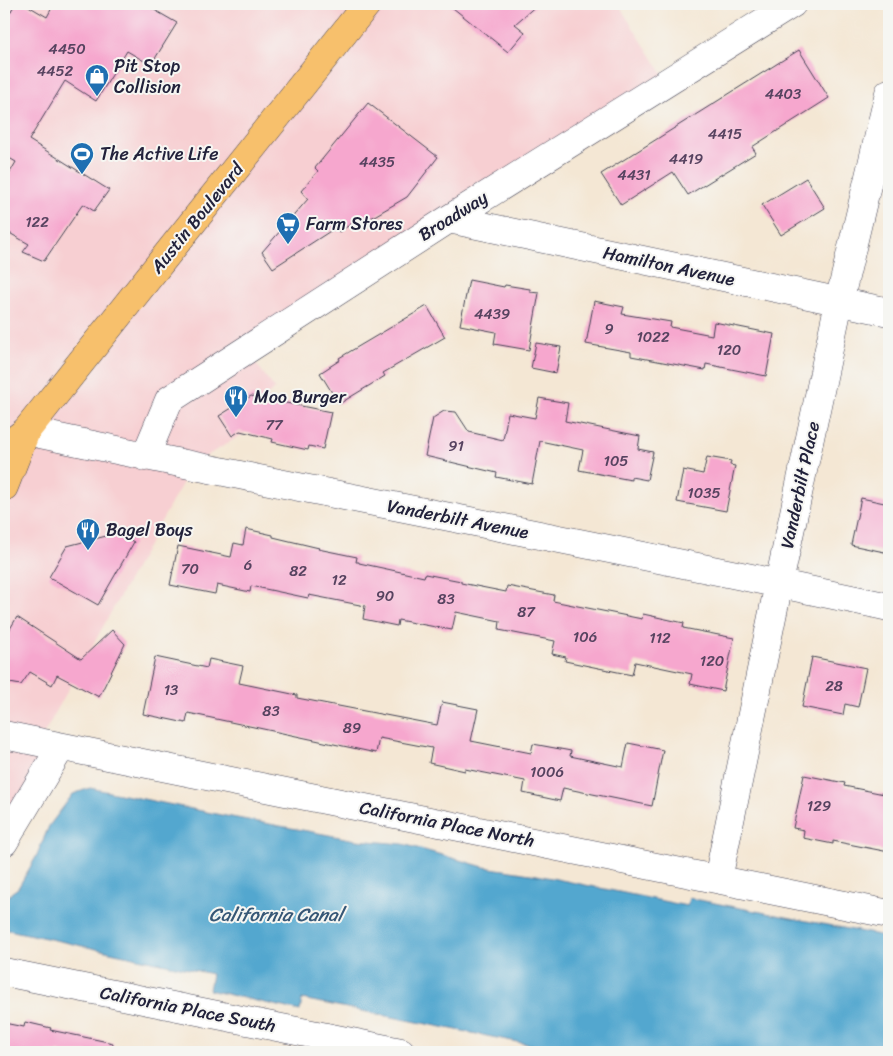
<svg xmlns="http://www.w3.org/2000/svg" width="893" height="1056" viewBox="0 0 893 1056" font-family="Sriracha,sans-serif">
  <rect width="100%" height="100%" fill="#f6f6f2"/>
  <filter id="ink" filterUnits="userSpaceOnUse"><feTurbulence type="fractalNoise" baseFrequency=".02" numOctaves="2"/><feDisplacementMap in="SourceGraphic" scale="10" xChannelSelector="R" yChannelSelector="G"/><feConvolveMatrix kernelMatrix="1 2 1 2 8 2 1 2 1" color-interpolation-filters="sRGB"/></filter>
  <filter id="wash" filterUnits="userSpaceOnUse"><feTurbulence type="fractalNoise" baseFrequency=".0096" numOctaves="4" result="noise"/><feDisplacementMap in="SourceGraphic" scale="20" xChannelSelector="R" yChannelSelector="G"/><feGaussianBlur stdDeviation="1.12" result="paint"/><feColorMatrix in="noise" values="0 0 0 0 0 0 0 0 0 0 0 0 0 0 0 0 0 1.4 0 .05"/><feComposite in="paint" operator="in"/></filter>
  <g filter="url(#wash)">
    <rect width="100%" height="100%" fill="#f4e7d4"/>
    <path fill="#f7cfd2" d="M 4,4 L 618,4 L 669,84 L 249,354 L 275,389 L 267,395 L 260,424 L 193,464 L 37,746 L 49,755 L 4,829 Z"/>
    <path fill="#53a7cf" stroke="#3a6485" d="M 90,788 L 226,816 L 356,840 L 403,844 L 484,867 L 537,875 L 687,906 L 689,898 L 889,937 L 889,1052 L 567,1052 L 302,999 L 300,1011 L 209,990 L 212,974 L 4,929 L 4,903 L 11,893 L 18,888 L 36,857 L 49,826 L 73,794 Z"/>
    <g id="blocks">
      <path fill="#f6a7ce" d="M 15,4 L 25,4 L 47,17 L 54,4 L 144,4 L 177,23 L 151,65 L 127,51 L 96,101 L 65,81 L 29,140 L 109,190 L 94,211 L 83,204 L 44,261 L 23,252 L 29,244 L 4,230 L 4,183 L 16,162 L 4,155 L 4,23 Z
        M 448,4 L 538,4 L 515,24 L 525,32 L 508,52 Z
        M 799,50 L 829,98 L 752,147 L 756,153 L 688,195 L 673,172 L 621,205 L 601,174 Z
        M 368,103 L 438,157 L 407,197 L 364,222 L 360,218 L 339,232 L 335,228 L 273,268 L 262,252 L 308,199 L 301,191 L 318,171 L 315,168 Z
        M 806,178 L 825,208 L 781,235 L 762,205 Z
        M 469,280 L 504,287 L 505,285 L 530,289 L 530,292 L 539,293 L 529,350 L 494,344 L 496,332 L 460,325 Z
        M 594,301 L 624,307 L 622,314 L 671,322 L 670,327 L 712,335 L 714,322 L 774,334 L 766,376 L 706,364 L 705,370 L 631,356 L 631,352 L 586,344 Z
        M 427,306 L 445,337 L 383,373 L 385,376 L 339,404 L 320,373 L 340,360 L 339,358 Z
        M 536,343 L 561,347 L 556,373 L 531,368 Z
        M 251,396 L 331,412 L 323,449 L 309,446 L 308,450 L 272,442 L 273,439 L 240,431 L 232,436 L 219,416 Z
        M 539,398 L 568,403 L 565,421 L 640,436 L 638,449 L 653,452 L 647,480 L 631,477 L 631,480 L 579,470 L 583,450 L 540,441 L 532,484 L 496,477 L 497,473 L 425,456 L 433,418 L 444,411 L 456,412 L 469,432 L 503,440 L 508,413 L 535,418 Z
        M 707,457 L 731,461 L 730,465 L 735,466 L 726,511 L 677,502 L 683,470 L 703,474 Z
        M 861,498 L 889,504 L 889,553 L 851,545 Z
        M 246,529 L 273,535 L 273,537 L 319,548 L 318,549 L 357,557 L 356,562 L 359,562 L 359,563 L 424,577 L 425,574 L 461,581 L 461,583 L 506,592 L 507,586 L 554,595 L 553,601 L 642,619 L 643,614 L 684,623 L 683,628 L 734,638 L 723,691 L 690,684 L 692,674 L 635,662 L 632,675 L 565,661 L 566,657 L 552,654 L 555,641 L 499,630 L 500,621 L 456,612 L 452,630 L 398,620 L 397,626 L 363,619 L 365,606 L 309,595 L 308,598 L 251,586 L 250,592 L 217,585 L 215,594 L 170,585 L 178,546 L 231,557 L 234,543 L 243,545 Z
        M 118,533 L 134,542 L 98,605 L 49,577 L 67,546 Z
        M 17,617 L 81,659 L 112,630 L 125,644 L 99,697 L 57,675 L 52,685 L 30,672 L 21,685 L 4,682 L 4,639 Z
        M 155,657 L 207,668 L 209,659 L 243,666 L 239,683 L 297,695 L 297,698 L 437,725 L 442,702 L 478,709 L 471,741 L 531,753 L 533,744 L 571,751 L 570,756 L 623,767 L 628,743 L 663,750 L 652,806 L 563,788 L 560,801 L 523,793 L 525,781 L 465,769 L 465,771 L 429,763 L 432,748 L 379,738 L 376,753 L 188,713 L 186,723 L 143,714 Z
        M 812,657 L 866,668 L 858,707 L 845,704 L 843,715 L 802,707 Z
        M 804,775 L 845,783 L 844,786 L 889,795 L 889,852 L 833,841 L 833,844 L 803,838 L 804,830 L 793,828 Z
        M 25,1022 L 51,1028 L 50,1030 L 113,1043 L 112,1052 L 4,1052 L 4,1023 L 24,1027 Z"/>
    </g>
  </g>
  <g filter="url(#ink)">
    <use href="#blocks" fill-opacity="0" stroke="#424052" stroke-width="1"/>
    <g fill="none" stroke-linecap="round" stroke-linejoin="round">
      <g stroke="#424052" stroke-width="29">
        <path id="street" d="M 449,219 L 889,312
          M 26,431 C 313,492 602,545 889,607
          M 145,457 L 169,400 L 449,219 L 792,4
          M 4,735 L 889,914
          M 4,842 L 61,747
          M 718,879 L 779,583 L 839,302 L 889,93
          M 4,972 L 401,1052"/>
      </g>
      <g stroke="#424052" stroke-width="29">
        <path id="primary" d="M 4,448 L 26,431 L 367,4
          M 4,487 L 26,431"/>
      </g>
      <use href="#street" stroke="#fff" stroke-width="28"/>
      <use href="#primary" stroke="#f7c06c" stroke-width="28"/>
    </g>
  </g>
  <defs>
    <g id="shop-pin" transform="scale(1.25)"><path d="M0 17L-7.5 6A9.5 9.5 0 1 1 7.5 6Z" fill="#1f6fb2" stroke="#f6f6f2"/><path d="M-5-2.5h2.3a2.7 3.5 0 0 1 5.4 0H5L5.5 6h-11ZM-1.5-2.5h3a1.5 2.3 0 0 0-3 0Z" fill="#fff"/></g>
    <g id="stadium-pin" transform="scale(1.25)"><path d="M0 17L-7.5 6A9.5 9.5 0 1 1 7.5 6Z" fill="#1f6fb2" stroke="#f6f6f2"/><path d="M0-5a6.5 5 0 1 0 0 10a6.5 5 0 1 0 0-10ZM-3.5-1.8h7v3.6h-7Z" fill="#fff"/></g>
    <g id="supermarket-pin" transform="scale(1.25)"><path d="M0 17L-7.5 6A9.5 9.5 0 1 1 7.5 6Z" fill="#1f6fb2" stroke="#f6f6f2"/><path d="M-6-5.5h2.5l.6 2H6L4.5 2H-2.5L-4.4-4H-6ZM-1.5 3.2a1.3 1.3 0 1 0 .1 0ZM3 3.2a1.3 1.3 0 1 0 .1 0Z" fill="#fff"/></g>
    <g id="restaurant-pin" transform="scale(1.25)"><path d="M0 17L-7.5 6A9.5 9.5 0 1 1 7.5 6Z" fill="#1f6fb2" stroke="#f6f6f2"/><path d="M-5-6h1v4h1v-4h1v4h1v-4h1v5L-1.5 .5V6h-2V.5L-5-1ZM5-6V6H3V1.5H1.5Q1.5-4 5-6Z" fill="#fff"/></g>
  </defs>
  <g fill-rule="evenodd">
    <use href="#shop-pin" x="97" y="76"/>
    <use href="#stadium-pin" x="82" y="154"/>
    <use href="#supermarket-pin" x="288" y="224"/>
    <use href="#restaurant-pin" x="236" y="397"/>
    <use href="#restaurant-pin" x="88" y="530"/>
  </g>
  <g text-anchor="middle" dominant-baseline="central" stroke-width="4" stroke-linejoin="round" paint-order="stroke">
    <g font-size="15" fill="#574360">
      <text x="67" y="49">4450</text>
      <text x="55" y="71">4452</text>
      <text x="783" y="94">4403</text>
      <text x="725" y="134">4415</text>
      <text x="686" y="159">4419</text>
      <text x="377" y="162">4435</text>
      <text x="634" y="175">4431</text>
      <text x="37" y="222">122</text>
      <text x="492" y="314">4439</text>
      <text x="609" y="329">9</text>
      <text x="653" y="337">1022</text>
      <text x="729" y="350">120</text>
      <text x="274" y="425">77</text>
      <text x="456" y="446">91</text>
      <text x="616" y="461">105</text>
      <text x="704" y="493">1035</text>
      <text x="248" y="565">6</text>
      <text x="190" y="569">70</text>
      <text x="298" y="571">82</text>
      <text x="339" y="580">12</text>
      <text x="385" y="596">90</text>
      <text x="446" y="599">83</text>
      <text x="526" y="612">87</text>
      <text x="585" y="637">106</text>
      <text x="660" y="638">112</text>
      <text x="712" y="661">120</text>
      <text x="834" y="686">28</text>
      <text x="171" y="690">13</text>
      <text x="271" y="711">83</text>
      <text x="352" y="728">89</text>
      <text x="547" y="772">1006</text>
      <text x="819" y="806">129</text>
    </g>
    <g font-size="18" fill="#22223b" stroke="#f6f6f2" text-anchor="start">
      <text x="114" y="66">Pit Stop<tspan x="114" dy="21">Collision</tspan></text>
      <text x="100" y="154">The Active Life</text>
      <text x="306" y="224">Farm Stores</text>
      <text x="254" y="397">Moo Burger</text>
      <text x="106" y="530">Bagel Boys</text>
    </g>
    <g font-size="18" fill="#22223b" stroke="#f6f6f2">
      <text transform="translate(453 216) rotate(-32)">Broadway</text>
      <text transform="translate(197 218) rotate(-51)">Austin Boulevard</text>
      <text transform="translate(669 266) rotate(12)">Hamilton Avenue</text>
      <text transform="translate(800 485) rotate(-78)">Vanderbilt Place</text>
      <text transform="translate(458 519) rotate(11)">Vanderbilt Avenue</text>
      <text transform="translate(447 824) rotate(11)">California Place North</text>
      <text transform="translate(188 1009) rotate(11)">California Place South</text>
    </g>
    <g font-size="19" font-style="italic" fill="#365776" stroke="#f6f6f2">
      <text x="276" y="914">California Canal</text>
    </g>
  </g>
  <rect width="893" height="1056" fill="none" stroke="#f6f6f2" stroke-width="20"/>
</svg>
